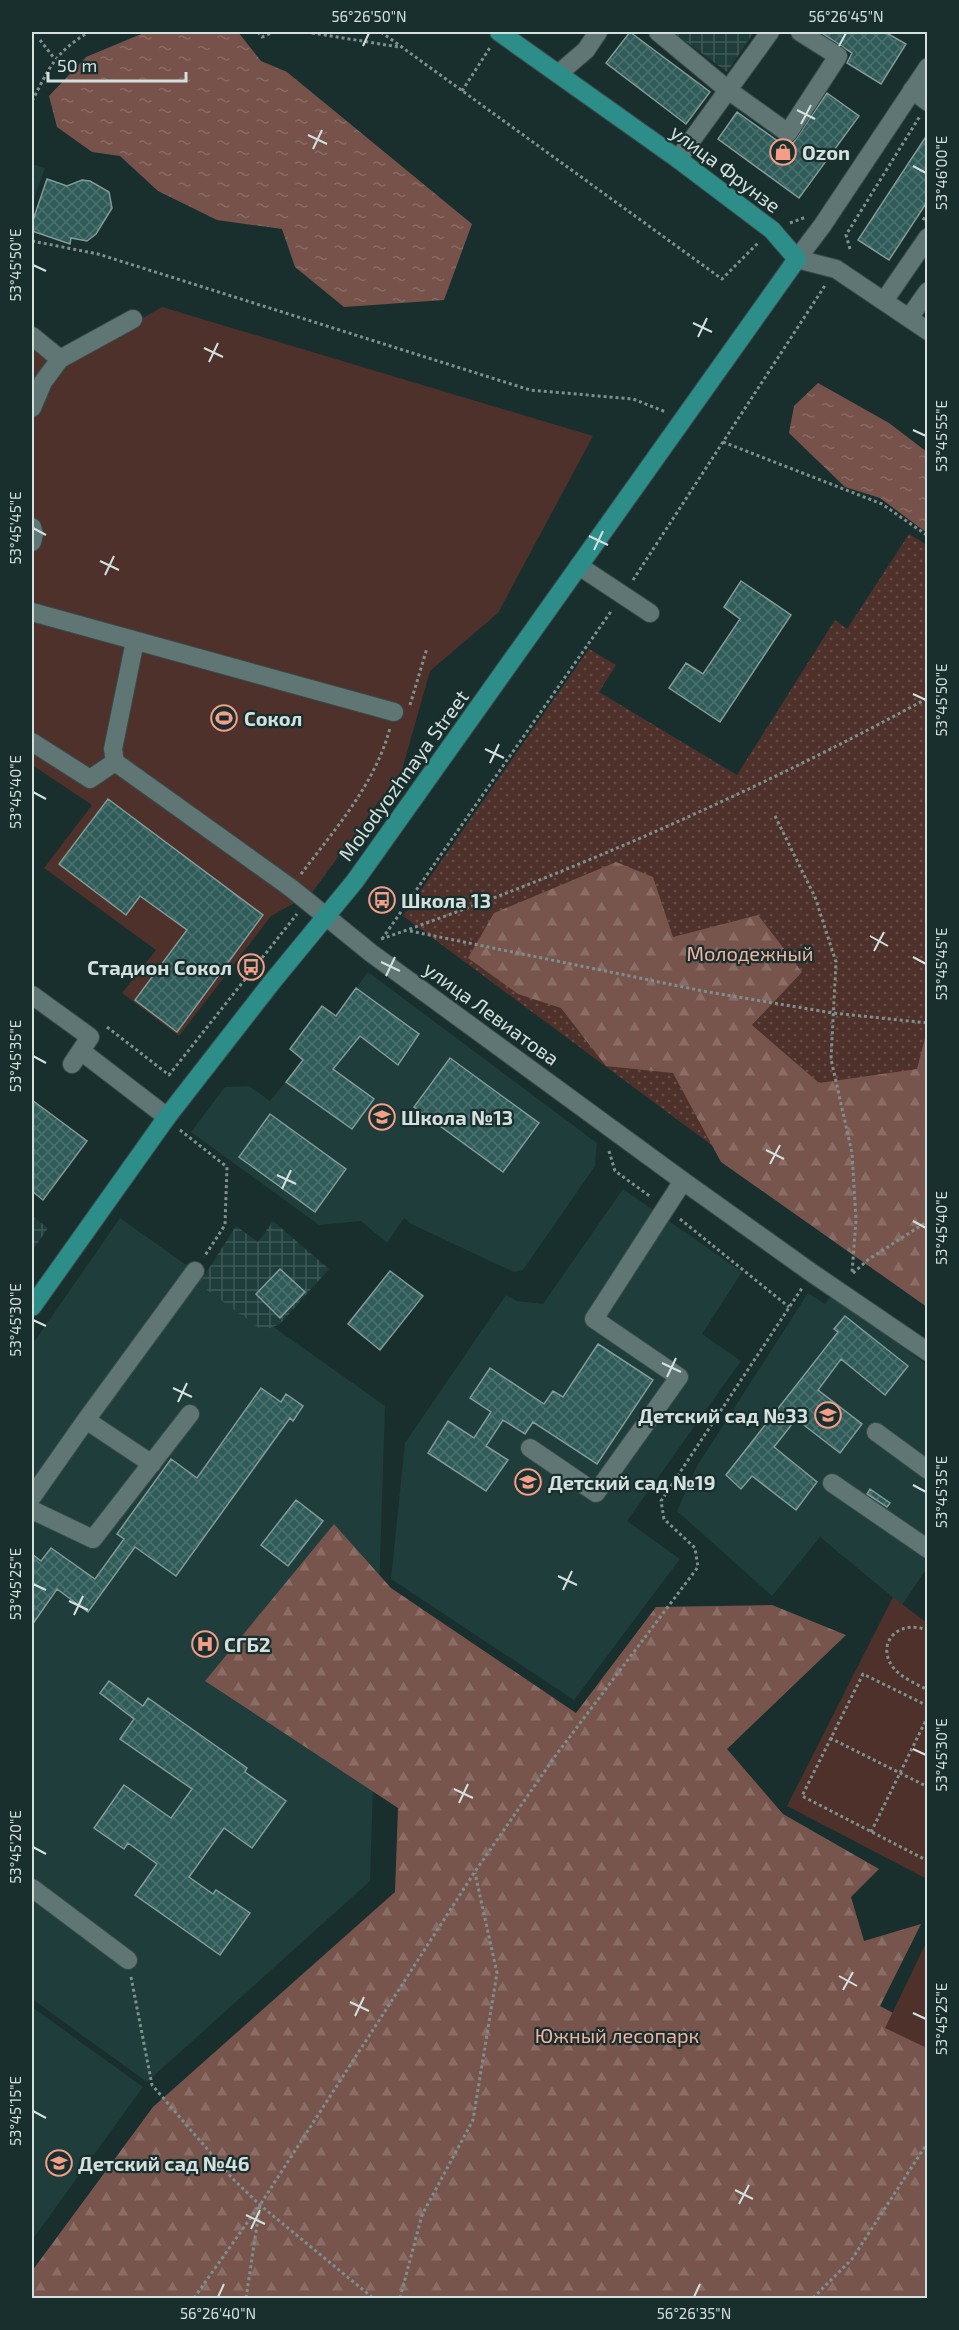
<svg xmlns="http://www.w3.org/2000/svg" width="959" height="2330" viewBox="0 0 959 2330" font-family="'Exo 2',sans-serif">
  <defs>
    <pattern id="industrial-grid" width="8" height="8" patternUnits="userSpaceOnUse" patternTransform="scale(1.5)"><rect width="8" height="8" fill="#1e3d3b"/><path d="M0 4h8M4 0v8" fill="none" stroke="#3e5957"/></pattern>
    <pattern id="green-dots" width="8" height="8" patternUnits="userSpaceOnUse" patternTransform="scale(1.5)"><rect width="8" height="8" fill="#4e312a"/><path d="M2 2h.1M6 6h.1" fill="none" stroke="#674f48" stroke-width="1.8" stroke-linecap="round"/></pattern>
    <pattern id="forest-firs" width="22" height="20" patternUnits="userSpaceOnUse" patternTransform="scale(1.5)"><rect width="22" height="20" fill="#78554c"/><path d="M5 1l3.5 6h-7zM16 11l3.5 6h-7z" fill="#8a6d65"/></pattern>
    <pattern id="water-ripples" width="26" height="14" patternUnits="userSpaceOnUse" patternTransform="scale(1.5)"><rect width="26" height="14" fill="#76524a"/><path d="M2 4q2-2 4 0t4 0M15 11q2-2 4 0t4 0" fill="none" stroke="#896b64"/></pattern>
    <pattern id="building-cross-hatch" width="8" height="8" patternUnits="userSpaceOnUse" patternTransform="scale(1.5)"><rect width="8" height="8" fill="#2f5b58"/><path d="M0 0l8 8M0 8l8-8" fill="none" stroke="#4c7270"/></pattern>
  </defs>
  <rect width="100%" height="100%" fill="#192f2d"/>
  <path fill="#1e3d3b" d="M 32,164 L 45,168 L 32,204 Z
    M 368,972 L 597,1143 L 595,1166 L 523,1270 L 514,1272 L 411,1224 L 404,1218 L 387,1243 L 361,1221 L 319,1225 L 191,1132 L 225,1087 L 249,1086 L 270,1101 L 303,1060 L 290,1049 L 322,1006 L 336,1016 Z
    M 623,1189 L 742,1272 L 702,1334 L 741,1361 L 627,1521 L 680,1559 L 574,1700 L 391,1579 L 405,1443 L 506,1295 L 517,1301 L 543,1304 Z
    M 120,1218 L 385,1406 L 370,1881 L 147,2082 L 32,1999 L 32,1345 Z
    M 808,1293 L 825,1304 L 832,1294 L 927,1365 L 927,1568 L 902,1605 L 820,1537 L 772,1596 L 677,1511 L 697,1466 Z
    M 32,2007 L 143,2087 L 32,2240 Z"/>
  <path fill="url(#industrial-grid)" d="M 673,32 L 754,32 L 727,72 Z
    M 32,1216 L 48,1228 L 32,1251 Z
    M 273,1221 L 329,1269 L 280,1324 L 263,1331 L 199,1284 L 236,1226 L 258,1242 Z"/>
  <path fill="url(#green-dots)" d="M 909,534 L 927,545 L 927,1305 L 403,916 L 589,649 L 616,665 L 599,692 L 737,775 L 835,620 L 847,629 Z"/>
  <path fill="url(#forest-firs)" d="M 616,862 L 653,877 L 673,937 L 758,915 L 802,972 L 752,1025 L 819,1083 L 917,1069 L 927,1030 L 927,1307 L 721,1162 L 673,1073 L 606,1066 L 561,1008 L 518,994 L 468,958 L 494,913 Z
    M 334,1524 L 391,1588 L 576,1713 L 656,1607 L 772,1605 L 846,1635 L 727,1749 L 783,1814 L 879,1869 L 851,1897 L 864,1941 L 921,1924 L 880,2006 L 927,2031 L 927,2298 L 32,2298 L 32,2271 L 153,2107 L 395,1892 L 398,1808 L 205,1681 Z"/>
  <path fill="#4e312a" d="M 162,307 L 593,436 L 498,613 L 430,671 L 402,770 L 311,894 L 271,916 L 179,1036 L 122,993 L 156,950 L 44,868 L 92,805 L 32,765 L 32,347 L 61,370 L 82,353 Z
    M 893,1597 L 927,1623 L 927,1879 L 787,1806 Z
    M 927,1941 L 927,2048 L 885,2028 Z"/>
  <path fill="url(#water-ripples)" d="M 146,32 L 238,32 L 261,61 L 287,72 L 472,224 L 444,300 L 344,307 L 295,267 L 282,229 L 217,220 L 158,191 L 120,156 L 92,152 L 57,127 L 49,96 L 86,57 Z
    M 818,383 L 889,423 L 927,452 L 927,533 L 880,498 L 845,487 L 789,433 L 794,406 Z"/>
  <path fill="url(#building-cross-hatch)" stroke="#829a98" stroke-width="1.5" d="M 630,32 L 710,92 L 686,124 L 606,63 Z
    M 820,32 L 885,32 L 906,44 L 881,84 L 847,63 L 852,53 Z
    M 827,93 L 859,116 L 799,198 L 718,139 L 737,112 L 789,149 Z
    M 927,135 L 927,202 L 889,260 L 858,240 Z
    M 47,179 L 67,186 L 82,180 L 90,181 L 109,192 L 112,208 L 96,234 L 87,241 L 71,238 L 70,244 L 32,231 L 32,223 Z
    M 741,581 L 791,615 L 720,722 L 669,688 L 686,663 L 703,674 L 740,619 L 724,607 Z
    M 108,799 L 263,915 L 177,1032 L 135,1000 L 187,930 L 140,896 L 126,915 L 59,864 Z
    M 356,988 L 419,1034 L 398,1065 L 360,1036 L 333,1069 L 374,1099 L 352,1129 L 286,1082 L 303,1060 L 290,1049 L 322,1006 L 336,1016 Z
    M 450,1058 L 539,1123 L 503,1172 L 414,1107 Z
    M 32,1100 L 87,1141 L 43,1200 L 32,1191 Z
    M 270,1114 L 346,1169 L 315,1212 L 239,1157 Z
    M 280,1269 L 305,1292 L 280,1318 L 256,1294 Z
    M 390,1271 L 423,1296 L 380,1350 L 348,1324 Z
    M 845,1316 L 908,1366 L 885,1395 L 841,1359 L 818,1390 L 862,1424 L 840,1453 L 796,1419 L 774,1447 L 817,1482 L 796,1510 L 752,1476 L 741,1489 L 726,1475 L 838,1332 L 834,1329 Z
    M 598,1344 L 653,1380 L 597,1464 L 533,1422 L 525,1434 L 503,1420 L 486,1446 L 508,1460 L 486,1491 L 428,1453 L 448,1421 L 474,1438 L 491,1412 L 470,1398 L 490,1368 L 544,1404 L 553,1391 L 563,1397 Z
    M 261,1388 L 281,1402 L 286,1394 L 303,1406 L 293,1421 L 290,1418 L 176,1576 L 135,1547 L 88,1612 L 57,1589 L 32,1625 L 32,1554 L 41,1561 L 51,1548 L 95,1579 L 124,1539 L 117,1534 L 171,1459 L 197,1478 Z
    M 870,1489 L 890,1503 L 887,1507 L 867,1494 Z
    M 296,1500 L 323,1521 L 288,1566 L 261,1545 Z
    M 109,1681 L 143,1706 L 148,1698 L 247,1768 L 245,1772 L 286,1801 L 252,1848 L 224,1828 L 189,1877 L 213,1894 L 216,1890 L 250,1913 L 220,1955 L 135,1895 L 157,1864 L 128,1843 L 124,1849 L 94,1828 L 124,1785 L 171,1818 L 192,1789 L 120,1739 L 134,1719 L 100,1693 Z"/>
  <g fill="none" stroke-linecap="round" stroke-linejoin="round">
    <g stroke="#394b49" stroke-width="20">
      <path id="minor" d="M 658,32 L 728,90 L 788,133 L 838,56 L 800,32
        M 928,67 L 822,226 L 797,259 L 836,269 L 928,331
        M 558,74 L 586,50 L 598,32
        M 912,90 L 928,102
        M 678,159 L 770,32
        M 884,301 L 928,237
        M 909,318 L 928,291
        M 32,336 L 60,359
        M 32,408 L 43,382 L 60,359 L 133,319
        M 32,527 L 34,534 L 32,542
        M 579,566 L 650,613
        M 32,612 L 394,712
        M 32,742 L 90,779 L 115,762 L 291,888 L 371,953 L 683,1181 L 812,1273 L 928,1352
        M 115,762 L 113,749 L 135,641
        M 32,995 L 90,1037 L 72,1064
        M 81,1051 L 167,1117
        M 876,1432 L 928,1470
        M 530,1448 L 596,1493 L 679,1377 L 594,1319 L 683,1181
        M 152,1464 L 86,1420 L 195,1271
        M 832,1483 L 928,1549
        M 32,1497 L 86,1420
        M 32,1510 L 93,1539 L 190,1414
        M 32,1888 L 128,1960"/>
    </g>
    <g stroke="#394b49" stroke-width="20">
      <path id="major" d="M 32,1307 L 167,1117 L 272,982 L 355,881 L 797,259 L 772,230 L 678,159 L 499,32"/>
    </g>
    <path stroke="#7e8f8d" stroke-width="3" stroke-dasharray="3 3" stroke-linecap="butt" d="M 258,32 L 262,37 L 274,32
      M 306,32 L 399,47
      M 381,32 L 722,279 L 759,242
      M 40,40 L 54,58
      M 462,91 L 491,46
      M 32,101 C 50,67 54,53 89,32
      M 927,203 L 928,204
      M 923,220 L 928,213
      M 790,223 L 806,217
      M 32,241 L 98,254 L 530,390 L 633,399 L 666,412
      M 850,249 L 846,235 L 920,116
      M 723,442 L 882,504 L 928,536
      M 633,580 L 826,284
      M 410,705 L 427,648
      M 775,816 L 815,897 L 836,962 L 831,1059 L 852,1153 L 856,1220 L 852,1273
      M 301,874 C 336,828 375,784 390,728
      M 410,931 L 703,991 L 833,1013 L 928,1023
      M 381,939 C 569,874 753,793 928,698
      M 382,939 L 612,610
      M 107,1027 L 169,1075 L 297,914
      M 180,1130 L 227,1167 L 225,1225 L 204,1257
      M 609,1151 L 615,1171 L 651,1197
      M 680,1219 L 789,1307
      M 853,1273 L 869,1259 L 928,1221
      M 928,1631 C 903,1618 875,1640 892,1666 C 900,1677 916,1684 928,1690
      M 928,1706 L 863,1674 L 802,1796 L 928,1861
      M 830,1738 L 928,1787
      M 871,1832 L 928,1716
      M 131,1977 L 152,2085 L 233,2179 L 260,2205 L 373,2298
      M 194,2298 L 259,2206
      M 246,2298 L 260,2205 L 474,1873 L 556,1755 L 698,1567 L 695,1548 L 664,1519 L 661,1501 L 802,1288
      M 400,2298 L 422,2215 L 473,2120 L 497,1973 L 475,1873
      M 813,2298 L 852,2259 L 928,2142"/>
    <use href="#minor" stroke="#5f7674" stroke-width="18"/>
    <use href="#major" stroke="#2c8d89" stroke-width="18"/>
  </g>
  <path fill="none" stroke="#d3e0de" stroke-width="2" d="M 363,46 L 369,33M 839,46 L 846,33M 797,110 L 815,119M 801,124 L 811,105M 308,135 L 327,144M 313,149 L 322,130M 913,166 L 926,173M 33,265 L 46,271M 693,323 L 712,332M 698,337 L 707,318M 204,348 L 223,357M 209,362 L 218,343M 913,430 L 926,436M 33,528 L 46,535M 589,536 L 608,545M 594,550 L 603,531M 100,561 L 119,570M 105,575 L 114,556M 913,694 L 926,700M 485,749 L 504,758M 490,763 L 499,744M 33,792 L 46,799M 870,936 L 888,946M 874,951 L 884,932M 913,957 L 926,964M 381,962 L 400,971M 386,976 L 395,957M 33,1056 L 46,1063M 766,1150 L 784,1159M 770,1164 L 780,1145M 277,1175 L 296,1184M 282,1189 L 291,1170M 913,1221 L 926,1228M 33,1320 L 46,1326M 662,1363 L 681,1372M 667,1377 L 676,1358M 173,1388 L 192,1397M 178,1402 L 187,1383M 913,1485 L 926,1492M 558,1576 L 577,1585M 33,1584 L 46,1590M 563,1590 L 572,1571M 69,1601 L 88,1610M 74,1615 L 83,1596M 913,1749 L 926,1755M 454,1789 L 473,1798M 459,1803 L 468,1784M 33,1847 L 46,1854M 839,1976 L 857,1986M 843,1990 L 853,1972M 350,2002 L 369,2011M 913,2013 L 926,2019M 355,2016 L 364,1997M 33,2111 L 46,2118M 735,2190 L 753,2199M 739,2204 L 749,2185M 246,2215 L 265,2224M 251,2229 L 260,2210M 218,2297 L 224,2284M 694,2297 L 700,2284"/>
  <defs>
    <g id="shop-ring" transform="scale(1.35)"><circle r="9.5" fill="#192f2d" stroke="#f49e89" stroke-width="1.5"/><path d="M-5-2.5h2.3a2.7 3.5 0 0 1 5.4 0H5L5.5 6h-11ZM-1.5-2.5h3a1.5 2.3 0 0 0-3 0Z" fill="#f49e89"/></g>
    <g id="stadium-ring" transform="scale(1.35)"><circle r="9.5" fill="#192f2d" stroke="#f49e89" stroke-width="1.5"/><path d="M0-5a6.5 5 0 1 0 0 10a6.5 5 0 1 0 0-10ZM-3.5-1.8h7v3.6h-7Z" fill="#f49e89"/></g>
    <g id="bus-ring" transform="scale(1.35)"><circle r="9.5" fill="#192f2d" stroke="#f49e89" stroke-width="1.5"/><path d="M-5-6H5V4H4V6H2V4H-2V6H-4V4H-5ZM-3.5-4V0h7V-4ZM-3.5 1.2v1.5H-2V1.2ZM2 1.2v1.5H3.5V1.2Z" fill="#f49e89"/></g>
    <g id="school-ring" transform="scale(1.35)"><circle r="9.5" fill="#192f2d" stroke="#f49e89" stroke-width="1.5"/><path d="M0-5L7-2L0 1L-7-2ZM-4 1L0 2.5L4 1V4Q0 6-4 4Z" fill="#f49e89"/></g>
    <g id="hospital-ring" transform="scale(1.35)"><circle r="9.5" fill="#192f2d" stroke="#f49e89" stroke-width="1.5"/><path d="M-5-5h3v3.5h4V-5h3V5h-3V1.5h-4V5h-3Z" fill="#f49e89"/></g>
  </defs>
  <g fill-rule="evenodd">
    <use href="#shop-ring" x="783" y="152"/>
    <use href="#stadium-ring" x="224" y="718"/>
    <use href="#bus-ring" x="382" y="900"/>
    <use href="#bus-ring" x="251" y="967"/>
    <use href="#school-ring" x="382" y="1117"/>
    <use href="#school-ring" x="828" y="1415"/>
    <use href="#school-ring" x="528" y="1482"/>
    <use href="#hospital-ring" x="205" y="1644"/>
    <use href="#school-ring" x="59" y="2163"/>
  </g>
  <g text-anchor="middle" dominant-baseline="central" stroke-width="4.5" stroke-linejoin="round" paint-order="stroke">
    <g font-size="20" font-weight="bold" fill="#d3e0de" stroke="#192f2d" text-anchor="start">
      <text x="802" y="152">Ozon</text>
      <text x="244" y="718">Сокол</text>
      <text x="401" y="900">Школа 13</text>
      <text x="232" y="967" text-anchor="end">Стадион Сокол</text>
      <text x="401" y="1117">Школа №13</text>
      <text x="808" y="1415" text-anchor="end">Детский сад №33</text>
      <text x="548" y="1482">Детский сад №19</text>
      <text x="224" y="1644">СГБ2</text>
      <text x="78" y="2163">Детский сад №46</text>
    </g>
    <g font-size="20" fill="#d3e0de" stroke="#192f2d">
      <text transform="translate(726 168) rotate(37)">улица Фрунзе</text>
      <text transform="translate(403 775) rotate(-54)">Molodyozhnaya Street</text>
      <text transform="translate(492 1013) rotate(36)">улица Левиатова</text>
    </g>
    <g font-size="20" fill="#f3b2a2" stroke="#192f2d">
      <text x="750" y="953">Молодежный</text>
      <text x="617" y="2035">Южный лесопарк</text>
    </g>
  </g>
  <rect width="959" height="2330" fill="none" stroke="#192f2d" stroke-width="66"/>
  <path d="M48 72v9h138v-9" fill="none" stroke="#d3e0de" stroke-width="3"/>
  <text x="57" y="72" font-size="18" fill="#d3e0de" stroke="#192f2d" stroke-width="4.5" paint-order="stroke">50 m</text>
  <rect x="33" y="33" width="893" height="2264" fill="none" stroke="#d3e0de" stroke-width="2"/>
  <g font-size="15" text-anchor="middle" fill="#d3e0de">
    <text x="369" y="22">56°26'50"N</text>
    <text x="846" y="22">56°26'45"N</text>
    <text transform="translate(942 173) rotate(-90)" y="5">53°46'00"E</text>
    <text transform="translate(16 265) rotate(-90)" y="5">53°45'50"E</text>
    <text transform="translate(942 436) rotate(-90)" y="5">53°45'55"E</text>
    <text transform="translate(16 528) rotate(-90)" y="5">53°45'45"E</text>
    <text transform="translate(942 700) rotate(-90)" y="5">53°45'50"E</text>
    <text transform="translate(16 792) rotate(-90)" y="5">53°45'40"E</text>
    <text transform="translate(942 964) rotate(-90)" y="5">53°45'45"E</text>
    <text transform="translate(16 1056) rotate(-90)" y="5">53°45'35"E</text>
    <text transform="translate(942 1228) rotate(-90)" y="5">53°45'40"E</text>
    <text transform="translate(16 1320) rotate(-90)" y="5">53°45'30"E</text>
    <text transform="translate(942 1492) rotate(-90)" y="5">53°45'35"E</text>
    <text transform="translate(16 1584) rotate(-90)" y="5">53°45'25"E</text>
    <text transform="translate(942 1755) rotate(-90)" y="5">53°45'30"E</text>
    <text transform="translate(16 1847) rotate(-90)" y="5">53°45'20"E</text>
    <text transform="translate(942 2019) rotate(-90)" y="5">53°45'25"E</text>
    <text transform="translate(16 2111) rotate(-90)" y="5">53°45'15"E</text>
    <text x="218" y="2319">56°26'40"N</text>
    <text x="694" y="2319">56°26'35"N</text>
  </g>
</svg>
